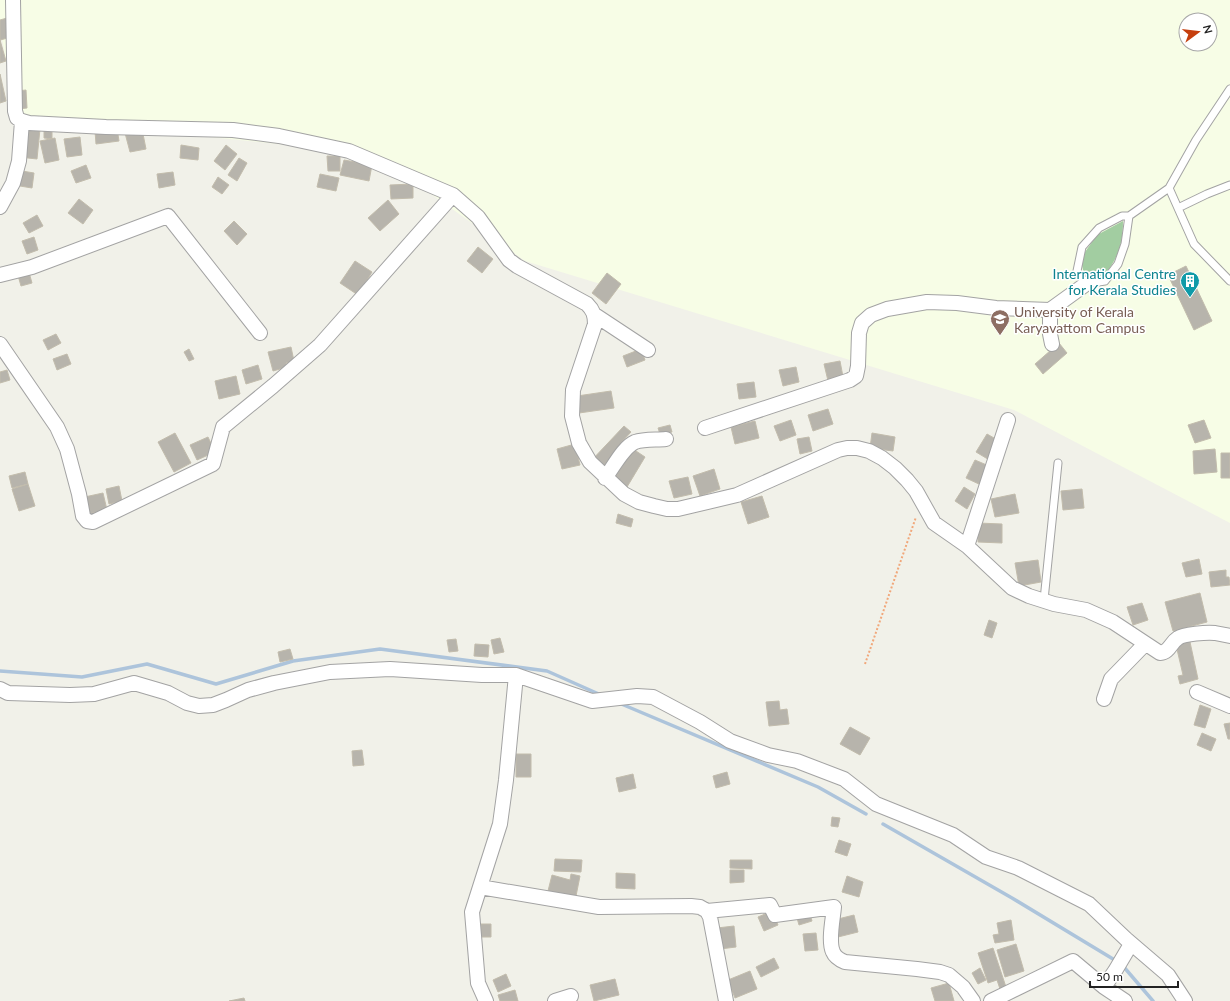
<svg xmlns="http://www.w3.org/2000/svg" width="1230" height="1001" viewBox="0 0 1230 1001" font-family="Lato,sans-serif">
  <rect width="100%" height="100%" fill="#f1f1e9"/>
  <path fill="#f7fde6" fill-rule="evenodd" d="M 0,0 L 1230,0 L 1230,523 L 1014,410 L 525,261 L 375,154 L 17,117 L 0,29 ZM 1186,20 L 1210,20 L 1210,44 L 1186,44 Z"/>
  <path fill="#a2cda1" d="M 1123,221 C 1123,246 1117,261 1101,279 L 1089,281 L 1084,275 L 1082,265 L 1085,252 L 1097,235 Z"/>
  <g fill="none" stroke-linecap="round" stroke-linejoin="round">
    <path stroke="#adc4db" stroke-width="3.5" d="M 0,671 L 82,677 L 147,664 L 216,684 L 293,661 L 380,649 L 547,671 L 601,695
      M 619,703 L 818,787 L 866,814
      M 883,824 L 1012,898 L 1118,962
      M 1123,966 L 1153,1001"/>
  </g>
  <path fill="#b7b4ac" stroke="#c2bcac" d="M 7,18 L 12,37 L 0,40 L 6,61 L 0,63 L 0,20 Z
    M 0,74 L 6,101 L 0,103 Z
    M 26,90 L 27,108 L 18,109 L 17,91 Z
    M 22,126 L 40,129 L 37,159 L 19,157 Z
    M 117,128 L 119,141 L 96,144 L 95,131 Z
    M 142,129 L 146,149 L 130,152 L 125,133 Z
    M 44,130 L 52,130 L 52,139 L 44,138 Z
    M 80,137 L 82,155 L 67,157 L 64,139 Z
    M 55,138 L 59,160 L 45,163 L 40,141 Z
    M 181,145 L 199,148 L 198,160 L 180,158 Z
    M 226,145 L 237,154 L 225,170 L 214,161 Z
    M 327,156 L 340,156 L 340,171 L 328,171 Z
    M 239,158 L 247,163 L 237,181 L 228,175 Z
    M 344,160 L 372,165 L 369,181 L 340,175 Z
    M 86,165 L 91,178 L 76,183 L 71,171 Z
    M 16,170 L 34,173 L 32,188 L 14,185 Z
    M 173,172 L 175,185 L 159,188 L 157,174 Z
    M 320,174 L 339,178 L 336,191 L 317,187 Z
    M 218,177 L 229,185 L 222,194 L 212,187 Z
    M 413,184 L 413,198 L 391,199 L 390,185 Z
    M 79,199 L 93,210 L 83,224 L 68,213 Z
    M 388,200 L 399,214 L 380,231 L 368,218 Z
    M 37,215 L 43,226 L 29,233 L 23,223 Z
    M 234,221 L 247,234 L 237,245 L 224,231 Z
    M 34,237 L 38,250 L 27,254 L 22,241 Z
    M 478,247 L 493,259 L 482,273 L 467,261 Z
    M 355,261 L 372,272 L 358,295 L 340,283 Z
    M 1186,266 L 1212,321 L 1194,330 L 1168,275 Z
    M 28,269 L 32,283 L 21,286 L 17,272 Z
    M 607,273 L 621,284 L 606,304 L 592,293 Z
    M 56,334 L 61,343 L 48,350 L 43,340 Z
    M 1059,343 L 1067,353 L 1043,374 L 1035,364 Z
    M 291,347 L 294,361 L 286,363 L 287,367 L 273,371 L 268,352 Z
    M 189,349 L 194,359 L 189,361 L 184,352 Z
    M 641,349 L 645,360 L 627,367 L 623,356 Z
    M 67,354 L 71,364 L 57,370 L 53,359 Z
    M 840,361 L 844,382 L 829,385 L 824,364 Z
    M 258,365 L 262,379 L 246,384 L 242,370 Z
    M 796,367 L 799,382 L 783,386 L 779,370 Z
    M 7,370 L 10,380 L 0,383 L 0,372 Z
    M 236,376 L 240,394 L 219,399 L 215,381 Z
    M 754,382 L 756,397 L 739,399 L 737,384 Z
    M 611,391 L 614,408 L 579,413 L 577,396 Z
    M 828,409 L 833,424 L 813,431 L 808,415 Z
    M 791,420 L 796,435 L 780,441 L 774,426 Z
    M 1204,420 L 1211,438 L 1195,443 L 1188,425 Z
    M 755,421 L 759,438 L 735,444 L 731,427 Z
    M 670,425 L 672,432 L 660,434 L 658,428 Z
    M 624,426 L 631,432 L 618,446 L 626,453 L 602,473 L 590,462 Z
    M 175,433 L 191,463 L 174,472 L 158,442 Z
    M 872,433 L 895,437 L 893,451 L 870,448 Z
    M 987,434 L 1001,442 L 996,464 L 976,452 Z
    M 208,437 L 215,452 L 197,460 L 190,445 Z
    M 809,437 L 812,451 L 800,454 L 797,439 Z
    M 575,444 L 580,465 L 562,469 L 557,449 Z
    M 633,449 L 645,457 L 624,492 L 612,473 L 616,476 Z
    M 1215,449 L 1217,472 L 1194,474 L 1193,451 Z
    M 1221,453 L 1230,453 L 1230,478 L 1221,478 Z
    M 975,460 L 989,466 L 981,485 L 966,478 Z
    M 714,469 L 720,489 L 700,496 L 693,476 Z
    M 25,472 L 28,484 L 12,488 L 9,476 Z
    M 688,477 L 692,494 L 674,498 L 669,481 Z
    M 28,484 L 35,506 L 19,511 L 12,489 Z
    M 119,486 L 122,501 L 109,504 L 106,489 Z
    M 964,487 L 975,494 L 967,509 L 955,501 Z
    M 1082,489 L 1084,508 L 1063,510 L 1061,491 Z
    M 103,493 L 107,510 L 84,515 L 80,498 Z
    M 1015,494 L 1019,513 L 995,517 L 991,499 Z
    M 762,496 L 769,517 L 748,524 L 741,502 Z
    M 618,514 L 633,519 L 631,527 L 616,523 Z
    M 978,523 L 1002,524 L 1002,543 L 978,542 Z
    M 1199,559 L 1202,574 L 1186,577 L 1182,563 Z
    M 1038,560 L 1041,582 L 1019,586 L 1015,563 Z
    M 1226,570 L 1226,577 L 1229,577 L 1230,585 L 1211,587 L 1209,572 Z
    M 1200,593 L 1207,622 L 1173,631 L 1165,602 Z
    M 1142,603 L 1148,620 L 1133,625 L 1127,607 Z
    M 989,620 L 997,623 L 992,638 L 984,635 Z
    M 500,638 L 504,652 L 494,654 L 491,640 Z
    M 456,639 L 458,651 L 449,652 L 447,640 Z
    M 1190,642 L 1198,679 L 1180,684 L 1178,676 L 1183,675 L 1176,645 Z
    M 475,644 L 489,645 L 488,657 L 474,656 Z
    M 290,649 L 293,659 L 280,662 L 278,652 Z
    M 779,701 L 780,710 L 787,709 L 789,724 L 769,726 L 766,702 Z
    M 1200,705 L 1211,709 L 1205,728 L 1194,725 Z
    M 1230,723 L 1230,739 L 1228,739 L 1224,724 Z
    M 850,727 L 870,738 L 860,755 L 840,744 Z
    M 1202,733 L 1216,739 L 1211,751 L 1197,745 Z
    M 362,750 L 364,765 L 353,766 L 352,751 Z
    M 516,754 L 531,754 L 531,777 L 516,777 Z
    M 727,772 L 730,784 L 716,788 L 713,776 Z
    M 633,774 L 636,788 L 619,792 L 616,778 Z
    M 832,817 L 840,818 L 838,827 L 831,826 Z
    M 839,840 L 851,844 L 847,856 L 835,852 Z
    M 555,859 L 582,860 L 581,872 L 554,871 Z
    M 730,860 L 752,860 L 752,869 L 730,868 Z
    M 730,870 L 744,870 L 744,882 L 730,883 Z
    M 616,873 L 635,874 L 635,889 L 616,888 Z
    M 571,874 L 580,876 L 575,901 L 547,895 L 552,875 L 570,880 Z
    M 847,876 L 863,882 L 859,897 L 842,892 Z
    M 808,907 L 812,921 L 799,925 L 795,911 Z
    M 772,911 L 778,925 L 764,931 L 758,917 Z
    M 854,915 L 858,932 L 838,937 L 834,920 Z
    M 1011,920 L 1014,940 L 995,943 L 993,935 L 999,934 L 997,923 Z
    M 481,924 L 491,924 L 491,937 L 481,937 Z
    M 734,926 L 736,947 L 720,949 L 717,928 Z
    M 816,933 L 818,950 L 805,951 L 803,934 Z
    M 1016,944 L 1024,971 L 1005,977 L 997,950 Z
    M 993,948 L 1007,990 L 1001,992 L 997,980 L 988,983 L 978,953 Z
    M 774,958 L 779,968 L 761,977 L 756,967 Z
    M 980,968 L 986,980 L 978,984 L 972,973 Z
    M 750,971 L 757,989 L 735,998 L 728,980 Z
    M 506,974 L 511,986 L 498,992 L 493,980 Z
    M 615,979 L 619,995 L 594,1001 L 590,985 Z
    M 949,983 L 954,1001 L 935,1001 L 931,988 Z
    M 515,990 L 518,1001 L 500,1001 L 498,995 Z
    M 244,998 L 245,1001 L 229,1001 Z"/>
  <g fill="none" stroke-linecap="round" stroke-linejoin="round">
    <g stroke="#a3a3a3" stroke-width="9">
      <path id="lane" d="M 1169,188 L 1194,244 L 1230,281
        M 1178,208 L 1207,194 L 1230,185
        M 1129,216 L 1125,244 L 1118,264 L 1105,281 L 1086,284 L 1077,271 L 1082,247 L 1099,228 L 1122,216 L 1129,216 L 1169,188 L 1196,140 L 1230,89
        M 1044,600 L 1058,463"/>
    </g>
    <g stroke="#a3a3a3" stroke-width="16">
      <path id="street" d="M 13,0 L 15,111 L 17,118 L 22,121 L 29,123 L 106,127 L 233,130 L 279,136 L 349,151 L 453,195 L 478,217 L 509,260 L 517,266 L 587,304 C 593,310 595,315 595,324 L 573,390 L 572,416 L 579,443 L 590,462 L 624,494 L 639,502 L 654,506 L 667,509 L 678,509 L 737,495 L 838,450 L 847,448 L 857,448 L 869,451 L 882,458 L 895,468 L 907,480 L 916,491 L 934,523 L 967,546 L 1012,588 L 1029,596 L 1054,604 L 1086,610 L 1113,622 L 1160,653 C 1170,652 1170,643 1178,638 C 1184,634 1207,632 1215,633 C 1220,634 1225,635 1230,636
        M 0,207 L 13,183 L 19,161 L 22,121
        M 0,275 L 32,267 L 168,216 L 260,333
        M 1050,310 L 1050,334 L 1052,344
        M 595,315 L 648,350
        M 0,344 L 57,427 L 67,449 L 79,494 L 83,516 L 87,521 L 93,522 L 213,464 L 223,427 L 273,386 L 320,345 L 453,195
        M 705,428 L 850,380 L 856,376 L 858,366 L 859,333 L 862,323 L 871,315 L 887,309 L 927,302 L 957,303 L 996,308 L 1050,310 L 1086,284
        M 605,478 C 613,468 623,447 635,442 C 644,439 656,440 666,439
        M 967,546 L 1008,420
        M 0,689 L 8,693 L 70,695 L 94,694 L 134,683 L 168,693 L 187,703 L 199,706 L 213,705 L 226,700 L 248,690 L 274,683 L 330,672 L 390,669 L 482,675 L 516,675 L 592,701 L 637,696 L 653,697 L 700,722 L 730,741 L 768,755 L 797,761 L 844,779 L 876,804 L 953,835 L 986,857 L 1018,868 L 1089,904 L 1126,939 L 1168,975 L 1185,1001
        M 1197,692 L 1230,706
        M 1104,699 L 1111,679 L 1145,644
        M 480,887 L 599,907 L 691,906 L 700,907 L 707,911 L 710,917 L 726,1001
        M 707,911 L 770,905 L 775,915 L 834,907 C 833,919 828,941 833,952 C 835,957 840,960 845,962 L 917,969 L 940,972 L 949,975 L 963,987 L 973,1001
        M 1104,987 L 1115,971 L 1131,944
        M 486,1001 L 478,983 L 472,912 L 500,824 L 506,780 L 516,675
        M 555,1001 L 571,996
        M 991,1001 L 1073,961 L 1104,987 L 1125,1001"/>
    </g>
    <path stroke="#f1a77a" stroke-width="2" stroke-dasharray="2 2" stroke-linecap="butt" d="M 865,664 L 916,517"/>
    <use href="#lane" stroke="#fff" stroke-width="7"/>
    <use href="#street" stroke="#fff" stroke-width="14"/>
  </g>
  <defs>
    <g id="building-pin" transform="scale(1)"><path d="M0 17L-7.5 6A9.5 9.5 0 1 1 7.5 6Z" fill="#0f9aa8" stroke="#fff"/><path d="M-4-6H4V6H1V3H-1V6H-4ZM-2.5-4.3h1.7v1.8h-1.7ZM.8-4.3h1.7v1.8H.8ZM-2.5-1h1.7V.8h-1.7ZM.8-1h1.7V.8H.8Z" fill="#fff"/></g>
    <g id="university-pin" transform="scale(1)"><path d="M0 17L-7.5 6A9.5 9.5 0 1 1 7.5 6Z" fill="#8d6e63" stroke="#fff"/><path d="M0-5L7-2L0 1L-7-2ZM-4 1L0 2.5L4 1V4Q0 6-4 4Z" fill="#fff"/></g>
  </defs>
  <g fill-rule="evenodd">
    <use href="#building-pin" x="1190" y="281"/>
    <use href="#university-pin" x="1000" y="319"/>
  </g>
  <g text-anchor="middle" dominant-baseline="central" stroke-width="3" stroke-linejoin="round" paint-order="stroke">
    <g font-size="14" fill="#0d838f" stroke="#fff" text-anchor="end">
      <text x="1176" y="273">International Centre<tspan x="1176" dy="16">for Kerala Studies</tspan></text>
    </g>
    <g font-size="14" fill="#785e54" stroke="#fff" text-anchor="start">
      <text x="1014" y="311">University of Kerala<tspan x="1014" dy="16">Karyavattom Campus</tspan></text>
    </g>
  </g>
  <g transform="translate(1198 32) rotate(75)"><circle r="19" fill="#ffffff" stroke="#a7a7a7"/>
  <path d="M0-3L7 15L0 10L-7 15Z" fill="#c53f0e"/>
  <text y="-6" font-size="11" font-weight="bold" text-anchor="middle" fill="#222222">N</text>
  </g>
  <path d="M1090 981v6h88v-6" fill="none" stroke="#222222" stroke-width="2"/>
  <text x="1096" y="981" font-size="12" fill="#222222" stroke="#ffffff" stroke-width="3" paint-order="stroke">50 m</text>
</svg>
